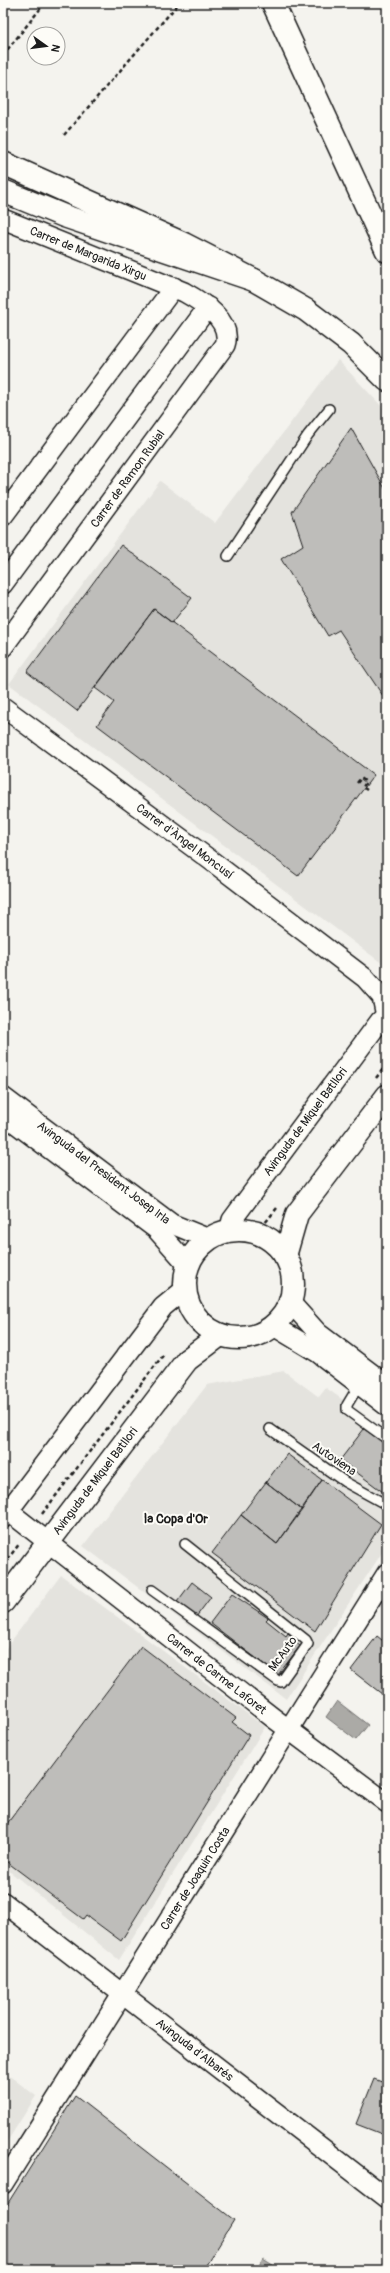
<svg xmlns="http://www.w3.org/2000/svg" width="390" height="2273" viewBox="0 0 390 2273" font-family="Pangolin,sans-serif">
  <rect width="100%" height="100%" fill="#f4f3ee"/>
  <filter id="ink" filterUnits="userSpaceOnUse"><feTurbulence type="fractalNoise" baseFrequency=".025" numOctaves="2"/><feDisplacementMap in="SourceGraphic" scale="8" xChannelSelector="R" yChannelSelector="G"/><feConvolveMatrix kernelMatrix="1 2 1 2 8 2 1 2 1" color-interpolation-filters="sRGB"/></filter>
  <g filter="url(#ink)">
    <path fill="#e4e3de" d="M 338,360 L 387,412 L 387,967 L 9,684 L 160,481 L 215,523 Z
      M 284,1371 L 319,1397 L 326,1388 L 387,1431 L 387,1545 L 286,1699 L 83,1546 L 207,1385 Z
      M 61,1575 L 265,1727 L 119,1960 L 3,1866 L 3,1652 Z
      M 3,2071 L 36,2096 L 3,2148 Z"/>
    <path fill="#abaaa6" stroke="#72716f" d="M 337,1701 L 368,1725 L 356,1740 L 326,1717 Z
      M 263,2259 L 276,2267 L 274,2270 L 256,2270 Z"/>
    <path fill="#bebdba" stroke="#1c1c1c" d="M 351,428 L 387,492 L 387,702 L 339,630 L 328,636 L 281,559 L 303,545 L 292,512 Z
      M 121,545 L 192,598 L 172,623 L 154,609 L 77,711 L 27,672 Z
      M 154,609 L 374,775 L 298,876 L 97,725 L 114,702 L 95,688 Z
      M 364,1429 L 387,1445 L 387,1495 L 340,1460 Z
      M 287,1454 L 322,1480 L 302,1510 L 266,1482 Z
      M 322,1480 L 381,1524 L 315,1631 L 212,1553 L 241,1515 L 277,1544 Z
      M 266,1482 L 302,1510 L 277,1544 L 241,1515 Z
      M 192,1582 L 211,1597 L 196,1617 L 177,1602 Z
      M 232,1594 L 268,1618 L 266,1620 L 286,1636 L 288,1633 L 292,1636 L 290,1638 L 300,1646 L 278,1675 L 210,1623 Z
      M 377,1636 L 387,1644 L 387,1698 L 351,1670 Z
      M 141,1646 L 236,1718 L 232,1722 L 249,1735 L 121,1941 L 86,1915 L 83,1919 L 3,1859 L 3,1829 Z
      M 374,2079 L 387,2084 L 387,2136 L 356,2124 Z
      M 75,2096 L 234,2220 L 203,2270 L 3,2270 L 3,2211 Z"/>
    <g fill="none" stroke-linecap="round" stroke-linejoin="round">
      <g stroke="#1c1c1c" stroke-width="12">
        <path id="lane" d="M 228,556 L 308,435 L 329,409
          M 359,1385 L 347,1405 L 347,1410 L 387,1439
          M 270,1429 L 345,1482 L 387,1505
          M 152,1590 L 278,1681 L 281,1682 L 308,1644 L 306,1640 L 185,1544"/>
      </g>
      <g stroke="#1c1c1c" stroke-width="22">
        <g id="street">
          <path id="s1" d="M 3,219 L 184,292 C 202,302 233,321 225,345 L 3,647"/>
          <path d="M 3,516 L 174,287"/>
          <path d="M 3,584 L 208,307"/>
          <path id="s2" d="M 3,707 L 209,859 L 365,978 L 382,997 L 386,1016"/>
          <path id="s3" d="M 3,1097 L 172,1224 L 209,1239"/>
          <path d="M 3,1114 L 156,1229 L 188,1265"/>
          <path id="s4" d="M 229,1231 L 232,1220 L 380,1021 L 387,1015"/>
          <path d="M 290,1302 L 318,1333 L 387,1385"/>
          <path d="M 274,1326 L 317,1352 L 387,1406"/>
          <path id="s5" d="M 3,1507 L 272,1717 L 387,1803"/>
          <path d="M 3,1518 L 163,1307 L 185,1289"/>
          <path id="s6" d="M 3,1902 L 387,2198"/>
          <path id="s7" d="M 3,2184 L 387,1573"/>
        </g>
      </g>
      <g stroke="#1c1c1c" stroke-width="25">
        <g id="secondary">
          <circle cx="239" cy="1284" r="54"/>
          <path d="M 285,1256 L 297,1214 L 387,1096"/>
          <path id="s8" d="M 3,1602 L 187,1360 L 220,1335"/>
        </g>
      </g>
      <g stroke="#1c1c1c" stroke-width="25">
        <path id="primary" d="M 3,163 L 184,244 L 254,280 L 306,310 L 351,344 L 387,380"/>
      </g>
      <g stroke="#1c1c1c" stroke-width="25">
        <path id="highway" d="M 273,3 L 387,251
          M 3,191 L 64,216 L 254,280"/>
      </g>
      <path stroke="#1c1c1c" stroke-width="2.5" stroke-dasharray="4 3" stroke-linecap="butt" d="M 3,55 L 45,3
        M 64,135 L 179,3
        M 357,783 L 361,778 L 366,782 L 363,787
        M 364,788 L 367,790
        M 376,1078 L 387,1064
        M 257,1233 L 277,1208
        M 42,1514 L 164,1354
        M 3,1565 L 20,1543"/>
      <use href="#lane" stroke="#fdfcf7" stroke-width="9"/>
      <use href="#street" stroke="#fdfcf7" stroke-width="19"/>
      <use href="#secondary" stroke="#fdfcf7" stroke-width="22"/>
      <use href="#primary" stroke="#fdfcf7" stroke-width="22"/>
      <use href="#highway" stroke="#fdfcf7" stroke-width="22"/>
    </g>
  </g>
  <g text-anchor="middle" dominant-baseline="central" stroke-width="4" stroke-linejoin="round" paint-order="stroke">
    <g font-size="12" fill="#1c1c1c" stroke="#fdfcf7">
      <text stroke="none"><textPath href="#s1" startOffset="92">Carrer de Margarida Xirgu</textPath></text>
      <text transform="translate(128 479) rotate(-54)">Carrer de Ramon Rubial</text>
      <text stroke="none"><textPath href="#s2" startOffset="226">Carrer d'Àngel Moncusí</textPath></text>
      <text stroke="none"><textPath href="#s4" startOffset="134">Avinguda de Miquel Batllori</textPath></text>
      <text stroke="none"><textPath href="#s3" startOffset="126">Avinguda del President Josep Irla</textPath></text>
      <text transform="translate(334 1459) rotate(34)">Autoviena</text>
      <text stroke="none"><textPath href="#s8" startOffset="152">Avinguda de Miquel Batllori</textPath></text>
      <text transform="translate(283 1654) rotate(-54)">McAuto</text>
      <text stroke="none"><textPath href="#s5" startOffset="271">Carrer de Carme Laforet</textPath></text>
      <text stroke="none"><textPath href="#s7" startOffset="361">Carrer de Joaquin Costa</textPath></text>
      <text stroke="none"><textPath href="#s6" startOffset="242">Avinguda d'Albarés</textPath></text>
    </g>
    <g font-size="13" font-weight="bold" fill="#1c1c1c" stroke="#fdfcf7">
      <text x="176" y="1519">la Copa d'Or</text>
    </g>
  </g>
  <rect width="390" height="2273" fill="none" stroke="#fdfcf7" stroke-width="16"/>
  <rect x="8" y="8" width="374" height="2257" fill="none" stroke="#1c1c1c" stroke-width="1.5" filter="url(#ink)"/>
  <g transform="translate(46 46) rotate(104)"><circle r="19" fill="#fdfcf7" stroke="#a3a29f"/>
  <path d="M0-3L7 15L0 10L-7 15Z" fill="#1c1c1c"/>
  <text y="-6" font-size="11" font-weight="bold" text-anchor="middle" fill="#1c1c1c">N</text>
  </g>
</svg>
